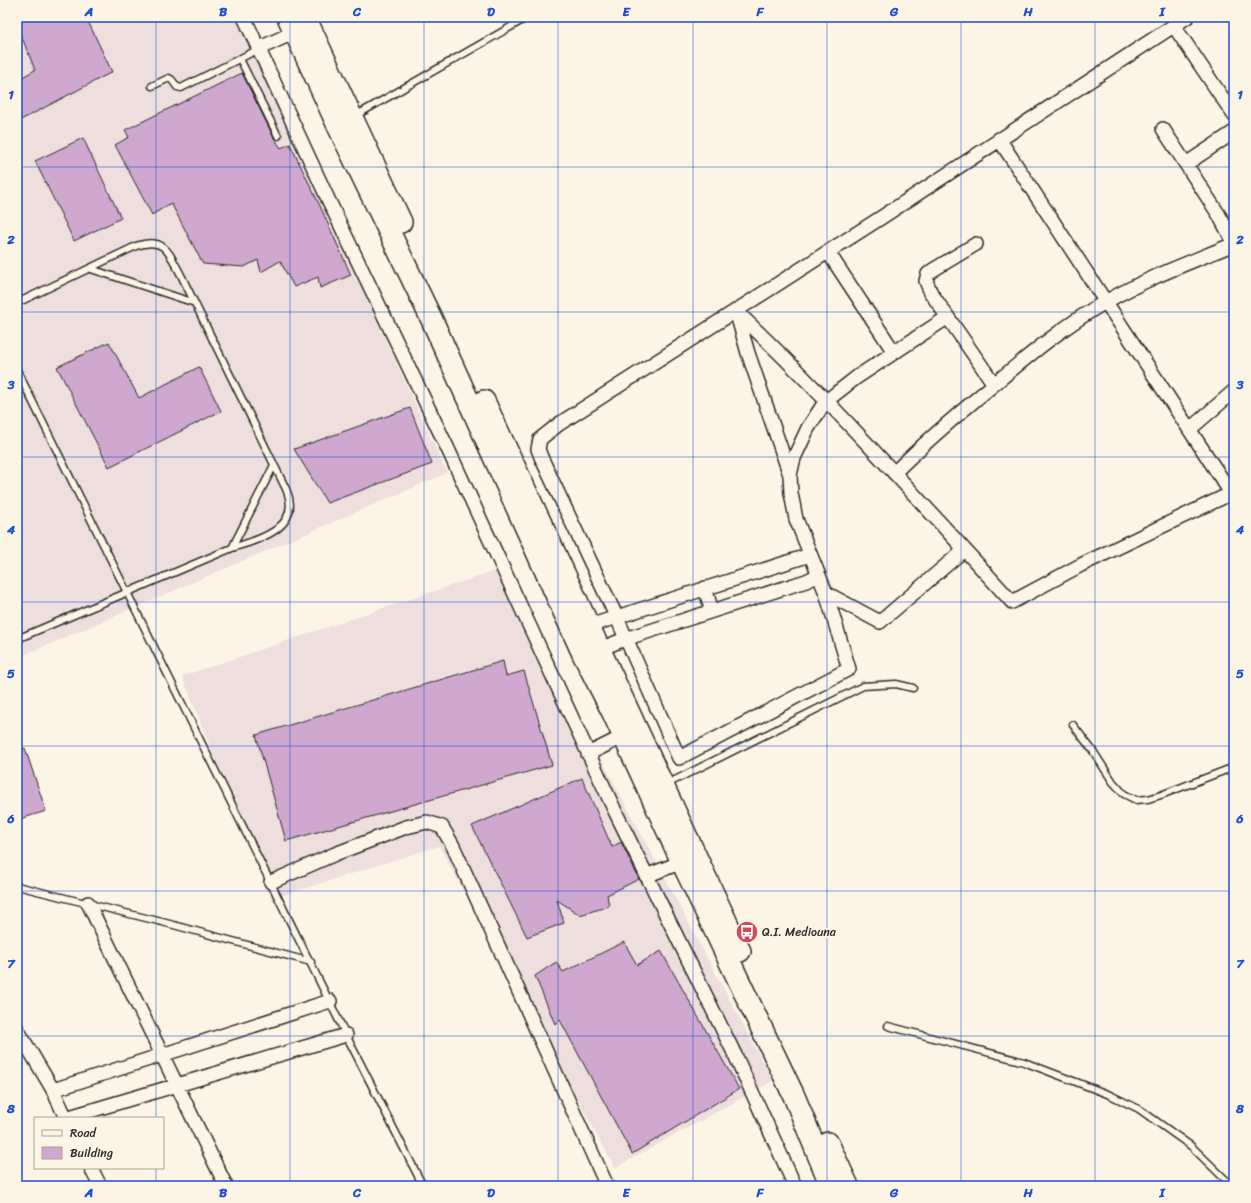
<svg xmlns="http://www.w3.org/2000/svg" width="1251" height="1203" viewBox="0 0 1251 1203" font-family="Sriracha,sans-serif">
  <rect width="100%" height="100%" fill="#fcf5e5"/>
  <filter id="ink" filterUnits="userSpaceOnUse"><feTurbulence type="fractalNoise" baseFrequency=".025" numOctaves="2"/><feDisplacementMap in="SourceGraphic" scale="8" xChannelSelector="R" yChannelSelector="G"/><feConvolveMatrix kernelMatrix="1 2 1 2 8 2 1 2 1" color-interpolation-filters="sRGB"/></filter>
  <g filter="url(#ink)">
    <path fill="#eedede" d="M 17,17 L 237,17 L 447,473 L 17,658 Z
      M 500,569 L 773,1081 L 615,1168 L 439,846 L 271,899 L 182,676 Z"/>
    <path fill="#cea8cf" stroke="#2b2b2b" d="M 17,17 L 86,17 L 112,72 L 17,122 L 17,80 L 35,70 L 17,25 Z
      M 242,73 L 274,138 L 281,148 L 290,144 L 320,206 L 351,275 L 320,288 L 318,277 L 294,287 L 280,261 L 261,272 L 258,260 L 244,267 L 203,264 L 171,203 L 152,215 L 115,145 L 129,137 L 125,130 Z
      M 83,138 L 121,218 L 74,241 L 35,161 Z
      M 109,342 L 139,398 L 199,367 L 221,411 L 109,467 L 57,367 Z
      M 410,408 L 432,464 L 327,503 L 294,449 Z
      M 503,661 L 506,676 L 524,671 L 552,765 L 286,841 L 256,735 Z
      M 25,748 L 46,811 L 17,820 L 17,751 Z
      M 582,778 L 612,847 L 621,842 L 639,879 L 607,895 L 609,906 L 580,915 L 557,900 L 564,923 L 527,937 L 472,826 Z
      M 624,942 L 637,965 L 661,951 L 739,1089 L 632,1154 L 560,1020 L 555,1024 L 535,976 L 556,962 L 563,972 Z"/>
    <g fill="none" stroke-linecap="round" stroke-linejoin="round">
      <g stroke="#2b2b2b" stroke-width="9">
        <path id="service" d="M 240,59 L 278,136
          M 152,86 L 169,78 L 172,80 L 177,87 L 181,88 L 259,49
          M 355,116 L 528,17
          M 91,269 L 192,302
          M 17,303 L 136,246 C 165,236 169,253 181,275 L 286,489 C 303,528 260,539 232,548 L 17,639
          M 17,370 L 346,1035 L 423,1186
          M 232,548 L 274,465
          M 1073,725 L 1093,751 L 1113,782 L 1124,794 L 1136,800 L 1148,799 L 1161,795 L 1234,767
          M 665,785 L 863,686 L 896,684 L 913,688
          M 17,886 L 166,923 L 311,962
          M 888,1026 L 1024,1062 L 1110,1095 L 1139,1109 L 1191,1146 L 1232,1186"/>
      </g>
      <g stroke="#2b2b2b" stroke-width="16">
        <path id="minor" d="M 244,17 L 328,199 L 447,447 L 614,809 L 736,1057 L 795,1186
          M 1174,26 L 1234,115
          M 260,48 L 295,32
          M 1163,129 L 1219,215 L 1234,243
          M 999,139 L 1231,493
          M 1186,164 L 1234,132
          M 976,244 L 933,270 L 928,274 L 926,281 L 931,293 L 994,384
          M 828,252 L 894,352
          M 948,317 L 857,377 L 825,402 L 808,428 L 794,458 L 790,475 L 791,493 L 796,519 L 826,593 L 849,669 L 679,758 L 617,618 L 541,457 L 538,449 L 540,439 L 559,424 L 879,219 L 1187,17
          M 1190,429 L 1234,391
          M 894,473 C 925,442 958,414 992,386 C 1028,356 1065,325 1107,301 C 1147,278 1191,262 1234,244
          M 790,475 L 748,353 L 736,311 C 833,403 922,503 1012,602 L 1081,565 L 1234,492
          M 705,588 L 712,611
          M 826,593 L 880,622 L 964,550
          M 589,626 L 810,555
          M 600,649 L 625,639 L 806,581 L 815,577 L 818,573
          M 588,754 L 624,736
          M 646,876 L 682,862
          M 271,882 L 335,854 L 406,827 L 427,822 L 442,827 L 453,846 L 607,1186
          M 88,903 L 226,1186
          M 17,1029 L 53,1090 L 66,1118
          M 53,1090 L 330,1001
          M 66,1118 L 346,1035
          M 91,1168 L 100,1186"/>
      </g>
      <g stroke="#2b2b2b" stroke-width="24">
        <path id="trunk" d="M 288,17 L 339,128 L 432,320 L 583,654 L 612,711 L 682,862 L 794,1096 L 831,1186
          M 305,17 L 401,222
          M 484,401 L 740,951
          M 828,1143 L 848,1186"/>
      </g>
      <use href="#service" stroke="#fcf5e5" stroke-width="6"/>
      <use href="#minor" stroke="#fcf5e5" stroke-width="13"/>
      <use href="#trunk" stroke="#fcf5e5" stroke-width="21"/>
    </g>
  </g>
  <path fill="none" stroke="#1d4ed8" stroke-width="1" stroke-opacity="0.55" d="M 156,17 L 156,1118M 290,17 L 290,1186M 424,17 L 424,1186M 558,17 L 558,1186M 693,17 L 693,1186M 827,17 L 827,1186M 961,17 L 961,1186M 1095,17 L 1095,1186M 17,167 L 1234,167M 17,312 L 1234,312M 17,457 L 1234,457M 17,602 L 1234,602M 17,746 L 1234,746M 17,891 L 1234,891M 17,1036 L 1234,1036M 156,1168 L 156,1186"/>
  <defs>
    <g id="bus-disc" transform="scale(1.15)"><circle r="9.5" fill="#d1495b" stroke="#fcf5e5"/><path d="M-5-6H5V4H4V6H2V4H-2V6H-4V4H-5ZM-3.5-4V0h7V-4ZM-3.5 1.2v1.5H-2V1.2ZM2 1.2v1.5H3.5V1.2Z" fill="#fff"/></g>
  </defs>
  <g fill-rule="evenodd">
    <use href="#bus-disc" x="747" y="932"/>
  </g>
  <g text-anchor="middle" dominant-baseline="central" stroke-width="4" stroke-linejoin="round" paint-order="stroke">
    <g font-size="12" fill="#2b2b2b" stroke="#fcf5e5" text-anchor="start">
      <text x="762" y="932">Q.I. Mediouna</text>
    </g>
  </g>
  <rect width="1251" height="1203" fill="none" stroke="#fcf5e5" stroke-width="44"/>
  <rect x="34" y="1117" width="130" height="52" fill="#fcf5e5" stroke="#a8a49b"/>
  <rect x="42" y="1130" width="20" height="6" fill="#fcf5e5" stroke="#a8a49b"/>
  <text x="70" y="1137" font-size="12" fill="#2b2b2b">Road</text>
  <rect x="42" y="1147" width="20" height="12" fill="#cea8cf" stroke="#a8a49b"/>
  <text x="70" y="1157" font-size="12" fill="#2b2b2b">Building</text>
  <rect x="22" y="22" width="1207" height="1159" fill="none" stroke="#1d4ed8" stroke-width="1.5"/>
  <g font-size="13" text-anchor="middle" font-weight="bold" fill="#1d4ed8">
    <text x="89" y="16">A</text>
    <text x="223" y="16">B</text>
    <text x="357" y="16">C</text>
    <text x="491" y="16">D</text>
    <text x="626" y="16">E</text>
    <text x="760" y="16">F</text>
    <text x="894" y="16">G</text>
    <text x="1028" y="16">H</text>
    <text x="1162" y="16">I</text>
    <text x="11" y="99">1</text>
    <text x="1240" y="99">1</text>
    <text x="11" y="244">2</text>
    <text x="1240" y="244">2</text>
    <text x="11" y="389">3</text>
    <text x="1240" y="389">3</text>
    <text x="11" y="534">4</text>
    <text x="1240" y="534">4</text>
    <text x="11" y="678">5</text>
    <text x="1240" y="678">5</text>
    <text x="11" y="823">6</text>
    <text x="1240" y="823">6</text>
    <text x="11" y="968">7</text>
    <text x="1240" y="968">7</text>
    <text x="11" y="1113">8</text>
    <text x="1240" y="1113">8</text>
    <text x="89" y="1197">A</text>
    <text x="223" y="1197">B</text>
    <text x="357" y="1197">C</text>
    <text x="491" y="1197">D</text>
    <text x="626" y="1197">E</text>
    <text x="760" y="1197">F</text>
    <text x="894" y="1197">G</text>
    <text x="1028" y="1197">H</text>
    <text x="1162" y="1197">I</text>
  </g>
</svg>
